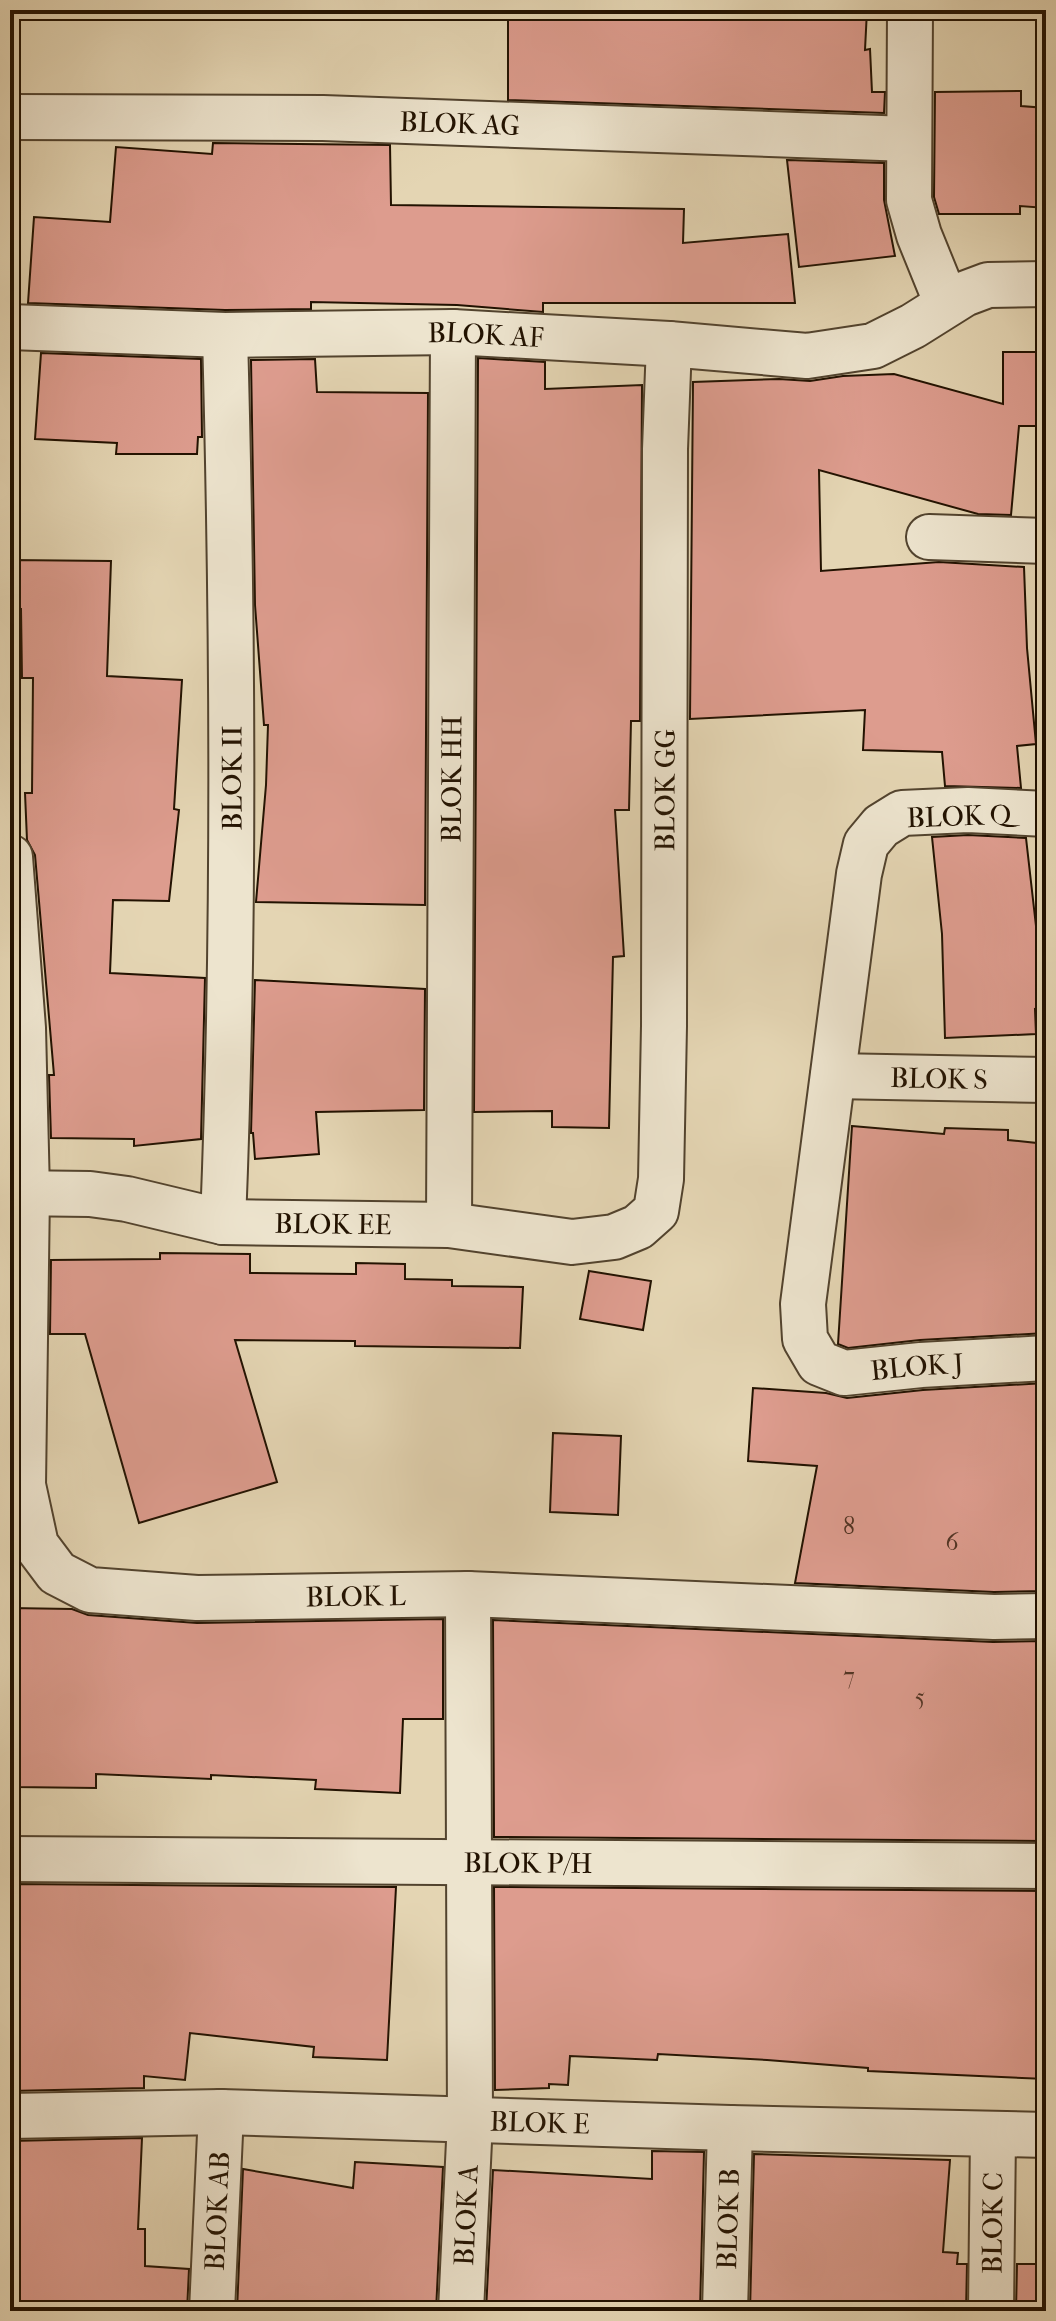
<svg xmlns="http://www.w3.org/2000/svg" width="1056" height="2321" viewBox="0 0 1056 2321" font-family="'IM FELL French Canon',serif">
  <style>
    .building { fill: #dd9c8e; stroke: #221201; stroke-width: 2 }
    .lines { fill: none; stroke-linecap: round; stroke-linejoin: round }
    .minor-casing { stroke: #52432e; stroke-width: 48 }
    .minor { stroke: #ede4ce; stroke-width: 44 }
    .labels { text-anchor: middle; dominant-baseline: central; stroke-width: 8; stroke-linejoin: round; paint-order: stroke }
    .number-label { font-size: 24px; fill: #513424 }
    .street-label { font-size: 28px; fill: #221201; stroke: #ede4ce }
  </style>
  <rect width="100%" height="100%" fill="#e4d5b3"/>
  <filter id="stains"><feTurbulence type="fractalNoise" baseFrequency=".0025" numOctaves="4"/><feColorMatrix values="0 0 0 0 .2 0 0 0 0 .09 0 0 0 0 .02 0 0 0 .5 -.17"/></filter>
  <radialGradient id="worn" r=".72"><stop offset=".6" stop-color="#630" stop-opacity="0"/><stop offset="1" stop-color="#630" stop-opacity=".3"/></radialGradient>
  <path class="building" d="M 508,10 L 867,10 L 865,50 L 870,49 L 872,92 L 885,92 L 884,113 L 508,100 Z
    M 1021,91 L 1021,106 L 1046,108 L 1046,208 L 1020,206 L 1020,214 L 939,214 L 934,197 L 935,92 Z
    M 213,143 L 390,145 L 391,205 L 684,209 L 683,243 L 788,234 L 795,303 L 543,303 L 543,312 L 457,305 L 311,302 L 311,309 L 225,310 L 28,303 L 34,217 L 110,222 L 116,147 L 212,154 Z
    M 787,160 L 884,163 L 884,200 L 895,256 L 799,267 Z
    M 1003,352 L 1046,352 L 1046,426 L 1019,426 L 1011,515 L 978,514 L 819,470 L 821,571 L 939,562 L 1024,567 L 1027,648 L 1036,744 L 1017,746 L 1021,788 L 945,786 L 942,752 L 863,750 L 865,710 L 690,719 L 693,382 L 779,379 L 810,381 L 843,376 L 894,374 L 1003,404 Z
    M 41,353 L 201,359 L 202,437 L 198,437 L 197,454 L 116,454 L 117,443 L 35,439 Z
    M 478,358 L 545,362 L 545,389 L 642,385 L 640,721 L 631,721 L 629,810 L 615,810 L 624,956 L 613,957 L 609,1128 L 552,1127 L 552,1111 L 474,1112 Z
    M 315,359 L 317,392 L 428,393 L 425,905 L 256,902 L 266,785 L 268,725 L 264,725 L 255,605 L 251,360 Z
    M 10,560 L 111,561 L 107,676 L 182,680 L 174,809 L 179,810 L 169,901 L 113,900 L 110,973 L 205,978 L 201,1139 L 134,1146 L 134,1139 L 51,1138 L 49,1075 L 54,1075 L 35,855 L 27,840 L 25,793 L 32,793 L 33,678 L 22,678 L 21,609 L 10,608 Z
    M 968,835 L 1026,838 L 1036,926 L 1046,925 L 1046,1008 L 1035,1009 L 1036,1034 L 945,1038 L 942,934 L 932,837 Z
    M 255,980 L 425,989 L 424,1110 L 316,1112 L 319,1154 L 255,1159 L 253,1133 L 251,1133 Z
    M 852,1126 L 944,1134 L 945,1128 L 1008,1130 L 1008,1140 L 1046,1144 L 1046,1333 L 920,1340 L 848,1348 L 838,1344 Z
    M 160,1253 L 250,1254 L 250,1273 L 356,1274 L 356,1263 L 405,1264 L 405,1279 L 452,1280 L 452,1286 L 523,1287 L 520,1348 L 355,1346 L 355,1341 L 235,1340 L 277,1482 L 139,1523 L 85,1334 L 50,1334 L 51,1260 L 160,1259 Z
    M 589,1271 L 651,1281 L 643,1330 L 580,1319 Z
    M 1046,1383 L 1046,1591 L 994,1592 L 795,1583 L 817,1466 L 748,1461 L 753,1388 L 826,1393 L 847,1398 L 923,1390 Z
    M 553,1433 L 621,1436 L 618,1515 L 550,1512 Z
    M 10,1608 L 72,1609 L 88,1615 L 197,1623 L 443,1619 L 443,1719 L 403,1719 L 400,1793 L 315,1789 L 316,1780 L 211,1775 L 211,1779 L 96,1774 L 96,1788 L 14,1787 L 16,1692 L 10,1692 Z
    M 493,1620 L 993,1642 L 1046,1641 L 1046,1841 L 494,1837 Z
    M 11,1884 L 396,1887 L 387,2060 L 313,2057 L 314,2047 L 190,2033 L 185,2080 L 144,2076 L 144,2088 L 10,2091 Z
    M 494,1887 L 1046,1891 L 1046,2079 L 868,2071 L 868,2068 L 767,2060 L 658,2054 L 657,2060 L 570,2056 L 568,2085 L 549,2084 L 549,2088 L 495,2090 Z
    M 142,2138 L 138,2229 L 145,2229 L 145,2266 L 189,2269 L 187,2311 L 10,2311 L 10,2141 Z
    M 652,2151 L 704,2152 L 700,2311 L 486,2311 L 493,2170 L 652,2179 Z
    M 754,2154 L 950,2160 L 943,2252 L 958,2253 L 957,2264 L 967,2264 L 966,2311 L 750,2311 Z
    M 355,2162 L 443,2167 L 436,2311 L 237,2311 L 243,2169 L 353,2188 Z
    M 1017,2264 L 1046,2264 L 1046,2311 L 1016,2311 Z"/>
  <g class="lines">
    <g class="minor-casing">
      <g id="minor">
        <path d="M 910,10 L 909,200 L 919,235 L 947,304"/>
        <path id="s1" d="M 10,117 L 323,118 L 909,139"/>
        <path id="s2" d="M 10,327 L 225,335 L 453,332 L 669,344 L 807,356 L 873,346 L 913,326 L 964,294 L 988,285 L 1046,284"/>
        <path d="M 929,537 L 1046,541"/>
        <path id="s3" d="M 1046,814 L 968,810 L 902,813 L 881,826 L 866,844 L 859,874 L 803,1304 L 805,1339 L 819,1363 L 844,1373 L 921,1365 L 1046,1358"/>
        <path id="s4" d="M 10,857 L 23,1028 L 27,1192 L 23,1485 L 36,1545 L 57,1573 L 90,1590 L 197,1598 L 468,1594 L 994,1617 L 1046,1616"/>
        <path id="s5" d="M 833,1076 L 1046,1080"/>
        <path id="s6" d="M 10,1193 L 90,1194 L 127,1199 L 223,1222 L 449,1225 L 572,1242 L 614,1237 L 638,1227 L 656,1211 L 661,1179 L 664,1026 L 665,449 L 669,344"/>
        <path id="s7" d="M 223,1222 C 235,927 233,631 225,335"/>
        <path id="s8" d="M 449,1225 C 449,927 453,629 453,332"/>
        <path id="s9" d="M 10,1859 L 1046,1866"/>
        <path id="s10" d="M 10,2116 L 221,2112 L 730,2128 L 1046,2135"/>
        <path id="s11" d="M 212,2311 L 221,2112"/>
        <path id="s12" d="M 461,2311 L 470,2120 L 468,1594"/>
        <path id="s13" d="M 725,2311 L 730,2128"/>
        <path id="s14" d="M 991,2311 L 993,2134"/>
      </g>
    </g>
    <use href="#minor" class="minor"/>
  </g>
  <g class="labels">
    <g class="number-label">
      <text x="849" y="1526">8</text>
      <text x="952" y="1542">6</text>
      <text x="849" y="1676">7</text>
      <text x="920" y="1697">5</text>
    </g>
    <g class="street-label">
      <text stroke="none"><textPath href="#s1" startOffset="450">BLOK AG</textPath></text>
      <text stroke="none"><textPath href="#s2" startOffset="476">BLOK AF</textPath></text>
      <text stroke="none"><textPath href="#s8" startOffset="446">BLOK HH</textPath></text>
      <text stroke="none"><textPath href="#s7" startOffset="444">BLOK II</textPath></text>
      <text stroke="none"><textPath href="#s6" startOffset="1080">BLOK GG</textPath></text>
      <text transform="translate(959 816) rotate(-2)">BLOK Q</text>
      <text stroke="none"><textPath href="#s5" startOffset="106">BLOK S</textPath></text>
      <text stroke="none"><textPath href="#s6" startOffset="326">BLOK EE</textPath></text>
      <text stroke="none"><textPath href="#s3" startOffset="820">BLOK J</textPath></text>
      <text stroke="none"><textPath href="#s4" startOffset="1028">BLOK L</textPath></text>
      <text stroke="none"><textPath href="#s9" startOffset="518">BLOK P/H</textPath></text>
      <text stroke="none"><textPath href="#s10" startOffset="530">BLOK E</textPath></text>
      <text stroke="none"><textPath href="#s11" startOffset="100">BLOK AB</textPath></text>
      <text stroke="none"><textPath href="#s12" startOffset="96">BLOK A</textPath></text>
      <text stroke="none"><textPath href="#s13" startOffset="92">BLOK B</textPath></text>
      <text stroke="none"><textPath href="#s14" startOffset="88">BLOK C</textPath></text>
    </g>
  </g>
  <rect width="1056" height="2321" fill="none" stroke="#e4d5b3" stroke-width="40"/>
  <rect x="12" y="12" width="1032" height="2297" fill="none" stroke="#221201" stroke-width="4"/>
  <rect x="20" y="20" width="1016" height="2281" fill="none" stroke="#221201" stroke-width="2"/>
  <rect width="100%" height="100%" filter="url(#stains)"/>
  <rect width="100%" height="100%" fill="url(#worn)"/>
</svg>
